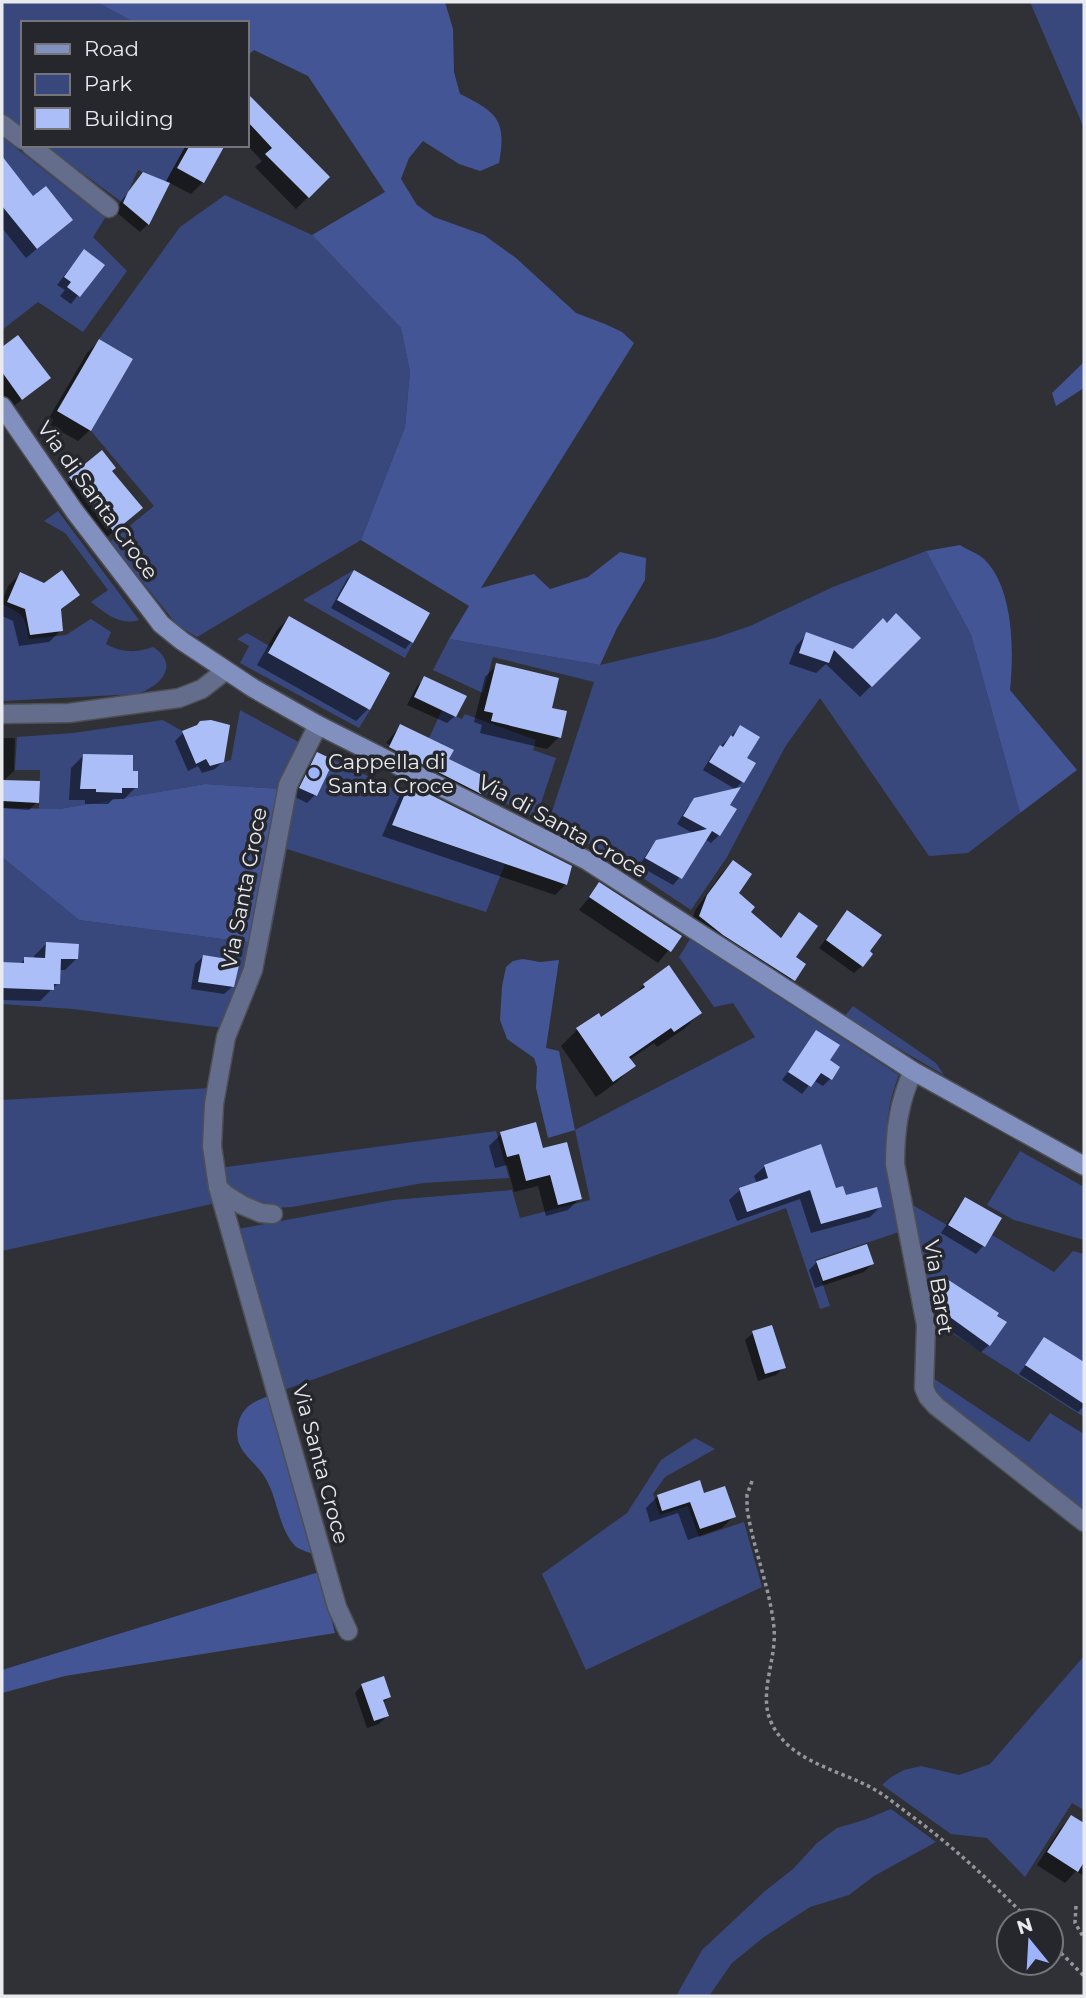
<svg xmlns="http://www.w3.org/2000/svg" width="1086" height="1998" viewBox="0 0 1086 1998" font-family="Montserrat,sans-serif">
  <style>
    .green { fill: #39487c }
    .forest { fill: #435595 }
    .shadow { fill: #0007 }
    .building { fill: #abbef8 }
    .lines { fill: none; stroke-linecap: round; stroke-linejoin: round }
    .street-casing { stroke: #4d4f54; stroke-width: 21 }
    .secondary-casing { stroke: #4d4f54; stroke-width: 21 }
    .path { stroke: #94969b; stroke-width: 3.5; stroke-dasharray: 3.5 3.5; stroke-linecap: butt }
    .street { stroke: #646e8c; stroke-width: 18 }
    .secondary { stroke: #8190bf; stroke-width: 18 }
    .poi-dot { fill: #9db4fd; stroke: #25272d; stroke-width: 2.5 }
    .labels { text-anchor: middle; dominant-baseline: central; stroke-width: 7; stroke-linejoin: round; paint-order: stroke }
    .street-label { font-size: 21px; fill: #e8eaee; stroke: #25272d }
    .poi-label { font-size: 21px; fill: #e8eaee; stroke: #25272d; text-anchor: start }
  </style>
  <rect width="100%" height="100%" fill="#2f3137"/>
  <path class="green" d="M 2,2 L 97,2 L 135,23 L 23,23 L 23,130 L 2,112 Z
    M 1030,2 L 1083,2 L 1084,4 L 1084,128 Z
    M 2,137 L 105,218 L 93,237 L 127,271 L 83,332 L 38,302 L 2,330 Z
    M 44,145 L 186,145 L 166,182 L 138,170 L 123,203 Z
    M 225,195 L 312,235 L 401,328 L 410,372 L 405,427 L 361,540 L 197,637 L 178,626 L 110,542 L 154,506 L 91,431 L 133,359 L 99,339 L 180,227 Z
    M 58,511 L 139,620 C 119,626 106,613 91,602 L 108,590 L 65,533 L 44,521 Z
    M 926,551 L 971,635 L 1020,813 L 968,853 L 929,856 L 820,698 L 785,747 L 727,857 L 691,910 L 601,850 L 548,824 L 594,682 L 493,657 L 483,693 L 433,670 L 449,639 L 600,665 L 715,638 L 750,626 L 833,587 Z
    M 354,570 L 338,600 L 413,643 L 405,658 L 303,600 Z
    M 2,604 C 25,615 24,615 29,639 L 66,635 L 91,619 L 111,632 L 106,644 C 122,653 136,653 153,647 C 181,665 160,687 137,694 L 2,701 Z
    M 247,633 L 271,647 L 268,653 L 370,710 L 359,728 L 240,663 L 249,646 L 237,639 Z
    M 240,710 L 302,744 L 281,789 L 205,784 L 59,809 L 39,809 L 40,770 L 15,770 L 17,737 L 73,733 L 163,720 L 182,731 L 196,764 L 206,759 L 211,766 L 231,760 Z
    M 442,710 L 462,719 L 465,714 L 536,740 L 533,750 L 556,758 L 536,818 L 482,792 L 488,778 L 449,759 L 454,750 L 429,738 Z
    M 334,760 L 405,794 L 392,826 L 505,864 L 486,912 L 287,849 L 267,954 L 262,952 L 294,785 L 317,796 Z
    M 2,857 L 79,920 L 253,943 L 248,967 L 223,1028 L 73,1009 L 2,1004 Z
    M 690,939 L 899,1075 C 877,1128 889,1178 899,1232 L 815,1260 L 830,1306 L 820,1309 L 786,1208 L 284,1390 L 238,1229 L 393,1200 L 512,1190 L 520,1218 L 590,1200 L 575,1130 L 755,1037 L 733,1003 L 714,1007 L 679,957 Z
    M 853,1006 L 936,1063 L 944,1075 L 844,1017 Z
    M 210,1088 L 216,1203 L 2,1251 L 2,1100 Z
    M 496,1131 L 509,1178 L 423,1183 L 292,1207 C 260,1210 230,1199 219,1168 Z
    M 1020,1151 L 1084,1187 L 1084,1240 L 1014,1220 L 987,1205 Z
    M 911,1204 L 984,1247 L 992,1235 L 1054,1272 L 1073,1251 L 1084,1254 L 1084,1417 L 933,1321 Z
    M 930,1376 L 1029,1442 L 1050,1413 L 1084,1434 L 1084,1517 L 931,1393 Z
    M 695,1438 L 715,1449 L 665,1477 L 653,1494 L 660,1515 L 688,1506 L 699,1537 L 744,1522 L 762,1587 L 586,1670 L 542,1574 L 627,1513 L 661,1460 Z
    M 1084,1656 L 1084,1810 L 1072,1803 L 1025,1877 L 987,1838 L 951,1834 L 882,1785 L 891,1777 L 904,1770 L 921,1766 L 959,1775 L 990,1764 Z
    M 891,1809 L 936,1842 L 874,1876 L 849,1895 L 810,1907 L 764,1937 L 732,1963 L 709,1996 L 676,1996 L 702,1950 L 765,1891 L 793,1869 L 817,1843 L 837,1828 L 864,1820 Z"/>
  <path class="forest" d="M 97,2 L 445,2 L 453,29 L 454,72 L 460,94 C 497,112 507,120 499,163 L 480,171 L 459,164 L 423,141 L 409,158 L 401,179 L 417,205 L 434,217 L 484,235 L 516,258 L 576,313 L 605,324 L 622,332 L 634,343 L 481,588 L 534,574 L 550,589 L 588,577 L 620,552 L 646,558 L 645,580 L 617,628 L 600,665 L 449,639 L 469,606 L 361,540 L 405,427 L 410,372 L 401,328 L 312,235 L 385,192 L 308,76 L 254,50 L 247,56 L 247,23 L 135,23 Z
    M 1084,362 L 1084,388 L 1056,406 L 1052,393 Z
    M 960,545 C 967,550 978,553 984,559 C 1014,588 1014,652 1010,690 L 1077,770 L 1020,813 L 971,635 L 926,551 Z
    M 205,784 L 281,789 L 253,943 L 79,920 L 2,857 L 2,808 L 59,809 Z
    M 523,959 L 540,962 L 559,960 L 546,1048 L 559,1051 L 575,1130 L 548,1138 L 536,1088 L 537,1067 L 534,1058 L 507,1039 L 500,1020 L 502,986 L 506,967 L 513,961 Z
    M 271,1395 L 315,1555 C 309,1552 300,1550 295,1546 C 279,1529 278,1501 267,1481 C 255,1458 230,1451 239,1421 C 243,1406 257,1400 271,1395 Z
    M 319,1572 L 335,1633 L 65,1676 L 2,1693 L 2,1670 Z"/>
  <path class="shadow" d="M 252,101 L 328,177 L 296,209 L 255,167 L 262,161 L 247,145 L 247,106 Z
    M 186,145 L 223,145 L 203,182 L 191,194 L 168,182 L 148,224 L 140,232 L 116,212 L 121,201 L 143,174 L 165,183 Z
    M 2,159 L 33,199 L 71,220 L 26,258 L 2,228 Z
    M 77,259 L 102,265 L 71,304 L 60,296 L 65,290 L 57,285 Z
    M 18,337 L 49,378 L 9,410 L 2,400 L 2,349 Z
    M 99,341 L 90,430 L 78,441 L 46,423 L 87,353 Z
    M 102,453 L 128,520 L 101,542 L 58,491 Z
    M 354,572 L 412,641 L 405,649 L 331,608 L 347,579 Z
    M 20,574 L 44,585 L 78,595 L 59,611 L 61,630 L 49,642 L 19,646 L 13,621 L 2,616 L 2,602 L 8,586 Z
    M 289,618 L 368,709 L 356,721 L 257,665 L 277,630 Z
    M 887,625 L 919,638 L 860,697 L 826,664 L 816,673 L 789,664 L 796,646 L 807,634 L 853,651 Z
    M 497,665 L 550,709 L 559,737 L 547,749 L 480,733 L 482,725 L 474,722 L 485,677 Z
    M 425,678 L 455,716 L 447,723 L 407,705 L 417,686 Z
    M 400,726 L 447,760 L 486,779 L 479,793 L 467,805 L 378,759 L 384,746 L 438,774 L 438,770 L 386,743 Z
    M 740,727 L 745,758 L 742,782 L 735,789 L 703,770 L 712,755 Z
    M 183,733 L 223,761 L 215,769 L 202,773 L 198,766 L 188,771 L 175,741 Z
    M 2,738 L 15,738 L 14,771 L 2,782 L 37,802 L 29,810 L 2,808 Z
    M 318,754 L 332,761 L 315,795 L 307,803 L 293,796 L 310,762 Z
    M 83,756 L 136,787 L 124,799 L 113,799 L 108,804 L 85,804 L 85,800 L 69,800 L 71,768 Z
    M 410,786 L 566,884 L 555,895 L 382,836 L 399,797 Z
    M 695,800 L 727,806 L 734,810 L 719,835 L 711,843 L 705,839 L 680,877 L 673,885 L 639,866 L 649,850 L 657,841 L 694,834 L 677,824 L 687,808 Z
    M 733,862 L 736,893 L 749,913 L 779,939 L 800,914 L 793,957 L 804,964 L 781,992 L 688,929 L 696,909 L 721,874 Z
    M 600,884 L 680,936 L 658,963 L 579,910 Z
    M 840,920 L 868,952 L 862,966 L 854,973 L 819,948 Z
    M 46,944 L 77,958 L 65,970 L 59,970 L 58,983 L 40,1001 L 2,1000 L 2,963 L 20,964 L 25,959 L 34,959 L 34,956 Z
    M 203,957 L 232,987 L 224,994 L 191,989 L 195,964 Z
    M 644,985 L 700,1013 L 684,1029 L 657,1047 L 654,1043 L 629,1060 L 633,1066 L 617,1082 L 596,1097 L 561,1046 L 577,1030 L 598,1015 L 601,1019 L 629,1000 Z
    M 817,1032 L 827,1061 L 830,1079 L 823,1086 L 813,1080 L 802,1094 L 782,1080 Z
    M 501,1134 L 542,1151 L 580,1198 L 568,1210 L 546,1216 L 538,1186 L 514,1192 L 507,1165 L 495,1168 L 489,1146 Z
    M 765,1166 L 835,1191 L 845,1197 L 881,1206 L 870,1217 L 811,1233 L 800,1199 L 737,1221 L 729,1200 L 740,1190 L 757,1184 L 754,1176 Z
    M 965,1199 L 999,1219 L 983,1246 L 976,1254 L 941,1233 L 958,1207 Z
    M 817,1262 L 872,1264 L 864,1272 L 815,1288 L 809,1270 Z
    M 947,1282 L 989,1345 L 981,1352 L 936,1321 L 939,1317 L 930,1312 L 934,1306 L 930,1304 Z
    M 753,1333 L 784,1367 L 776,1375 L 758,1381 L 745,1340 Z
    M 1044,1340 L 1084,1366 L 1084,1406 L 1078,1412 L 1019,1374 Z
    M 703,1495 L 734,1516 L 722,1528 L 688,1540 L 678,1513 L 650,1522 L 646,1508 L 658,1496 Z
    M 362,1685 L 389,1697 L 383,1703 L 387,1716 L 379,1724 L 367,1728 L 355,1693 Z
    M 1071,1817 L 1084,1825 L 1084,1876 L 1076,1871 L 1065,1883 L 1037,1865 L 1060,1829 Z"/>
  <path class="building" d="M 247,93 L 330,177 L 309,198 L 265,154 L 272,148 L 247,121 Z
    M 190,145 L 225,145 L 204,183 L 177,168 Z
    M 2,156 L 33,196 L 46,186 L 73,220 L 37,249 L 2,206 Z
    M 143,172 L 170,183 L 149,225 L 123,203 L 128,192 Z
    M 84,249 L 105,265 L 80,297 L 67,287 L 71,282 L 64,277 Z
    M 18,335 L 51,378 L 22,400 L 2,372 L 2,347 Z
    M 99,339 L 133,359 L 91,431 L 57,411 Z
    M 102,450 L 116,468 L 112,471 L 143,508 L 114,532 L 69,477 Z
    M 62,570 L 80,595 L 61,609 L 63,631 L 30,635 L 25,609 L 7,602 L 20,572 L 44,583 Z
    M 354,570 L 430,613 L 413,643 L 337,600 Z
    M 896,613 L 921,638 L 872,687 L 834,650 L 829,663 L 799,653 L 806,632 L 853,649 L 883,618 L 887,623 Z
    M 289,616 L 390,673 L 370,710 L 268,653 Z
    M 496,663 L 559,678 L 552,708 L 567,711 L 561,738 L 491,721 L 493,713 L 484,711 Z
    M 424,676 L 467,696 L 456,717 L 414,697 Z
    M 211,720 L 230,725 L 224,762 L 210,766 L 206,759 L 196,764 L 182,731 L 197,725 L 200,721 Z
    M 400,724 L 454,750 L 449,759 L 488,778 L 481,794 L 389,747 Z
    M 740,725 L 760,737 L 747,758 L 756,763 L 744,783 L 709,762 L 720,745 L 723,747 L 731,735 L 733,737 Z
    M 317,752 L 334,760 L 317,796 L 299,788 Z
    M 83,754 L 133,755 L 133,771 L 138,771 L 138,788 L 122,788 L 122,793 L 96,792 L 96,789 L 80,789 Z
    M 2,780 L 40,781 L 39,803 L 2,801 Z
    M 409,784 L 572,866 L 567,885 L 392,825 Z
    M 741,787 L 730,805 L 737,809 L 720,836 L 712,831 L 682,879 L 645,858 L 656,840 L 707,829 L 683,816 L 694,798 Z
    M 733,860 L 752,874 L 739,893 L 755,907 L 751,912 L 781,938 L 799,912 L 818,926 L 796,957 L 806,964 L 795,981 L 723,935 L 699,916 L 707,895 Z
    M 599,882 L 682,936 L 671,952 L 589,897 Z
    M 847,910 L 882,935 L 870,951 L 873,954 L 863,967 L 826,940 Z
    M 46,942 L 79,944 L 78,959 L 61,959 L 60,984 L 54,984 L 54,990 L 2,988 L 2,962 L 24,963 L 24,957 L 45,958 Z
    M 203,955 L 240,961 L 234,987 L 198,982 Z
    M 669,965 L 702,1013 L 674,1032 L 671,1028 L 629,1057 L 636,1066 L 613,1082 L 576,1028 L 599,1013 L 601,1017 L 645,987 L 643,984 Z
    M 816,1030 L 840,1045 L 830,1060 L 840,1067 L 832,1080 L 821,1073 L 811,1087 L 788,1072 Z
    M 536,1122 L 543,1148 L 567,1142 L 582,1199 L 558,1205 L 550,1175 L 526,1181 L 519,1154 L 507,1157 L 500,1132 Z
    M 821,1144 L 836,1188 L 843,1186 L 846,1195 L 877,1187 L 882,1207 L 821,1224 L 810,1190 L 747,1212 L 739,1188 L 768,1178 L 764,1165 Z
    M 965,1197 L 1002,1218 L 985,1247 L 948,1225 Z
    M 867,1244 L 874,1264 L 823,1281 L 816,1261 Z
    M 947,1279 L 999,1313 L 997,1316 L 1007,1322 L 990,1346 L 943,1312 L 945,1309 L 937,1303 L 940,1298 L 937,1296 Z
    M 772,1325 L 786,1368 L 765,1374 L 752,1331 Z
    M 1044,1337 L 1084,1362 L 1084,1404 L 1025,1365 Z
    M 700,1480 L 704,1493 L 725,1486 L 736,1517 L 700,1529 L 690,1502 L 662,1511 L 657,1495 Z
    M 384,1676 L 391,1697 L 383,1700 L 389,1716 L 374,1721 L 361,1684 Z
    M 1071,1815 L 1084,1823 L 1084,1862 L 1078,1872 L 1047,1852 Z"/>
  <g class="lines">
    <g class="street-casing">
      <path id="street" d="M 2,124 L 23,140
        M 30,145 L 109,208
        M 2,714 L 69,713 L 179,698 L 202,689 L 225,671
        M 913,1071 C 899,1102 895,1130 895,1164 L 926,1325 L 924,1388 L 928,1397 L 936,1406 L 1084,1522
        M 218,1187 L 337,1607 L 348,1631
        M 273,1214 L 261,1213 L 242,1205 L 226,1195 L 218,1187 L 212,1146 L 214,1104 L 226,1037 L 253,970 L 288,785 L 318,725"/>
    </g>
    <g class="secondary-casing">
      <path id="secondary" d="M 2,406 L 75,512 L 152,612 L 161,624 L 182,641 L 253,688 L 318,725 L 586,860 L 913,1071 L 1084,1166"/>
    </g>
    <path class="path" d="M 752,1481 L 747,1495 L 747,1508 C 753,1549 770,1587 774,1628 C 777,1659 758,1693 771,1722 C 787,1758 830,1768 862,1783 C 878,1790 892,1801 906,1812 C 951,1844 991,1882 1030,1921
      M 1076,1906 L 1075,1923 L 1084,1938
      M 1051,1943 L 1084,1976"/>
    <use href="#street" class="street"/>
    <use href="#secondary" class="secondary"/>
  </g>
  <circle class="poi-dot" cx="314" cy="773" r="7"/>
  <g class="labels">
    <g class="street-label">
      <text transform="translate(98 500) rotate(54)">Via di Santa Croce</text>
      <text transform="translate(563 826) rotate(29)">Via di Santa Croce</text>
      <text transform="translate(244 888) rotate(-79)">Via Santa Croce</text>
      <text transform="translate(939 1287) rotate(81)">Via Baret</text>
      <text transform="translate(321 1464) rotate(75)">Via Santa Croce</text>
    </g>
    <g class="poi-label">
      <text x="328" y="761">Cappella di<tspan x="328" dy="24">Santa Croce</tspan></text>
    </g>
  </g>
  <rect width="1086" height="1998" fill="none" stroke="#e8eaee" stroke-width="7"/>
  <rect x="21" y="21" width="228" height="126" fill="#25272d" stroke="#73757a" stroke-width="2"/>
  <rect x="35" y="44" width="35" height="10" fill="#8190bf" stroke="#73757a" stroke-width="2"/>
  <text x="84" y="56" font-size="21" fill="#e8eaee">Road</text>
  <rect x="35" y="74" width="35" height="21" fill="#39487c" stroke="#73757a" stroke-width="2"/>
  <text x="84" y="91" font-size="21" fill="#e8eaee">Park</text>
  <rect x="35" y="108" width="35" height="21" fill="#abbef8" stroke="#73757a" stroke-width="2"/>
  <text x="84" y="126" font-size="21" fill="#e8eaee">Building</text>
  <g transform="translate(1030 1942) rotate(342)"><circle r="33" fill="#25272d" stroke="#73757a" stroke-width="2"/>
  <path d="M0-5L12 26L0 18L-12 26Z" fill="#9db4fd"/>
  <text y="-10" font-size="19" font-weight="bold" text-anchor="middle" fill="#e8eaee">N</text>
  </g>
</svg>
